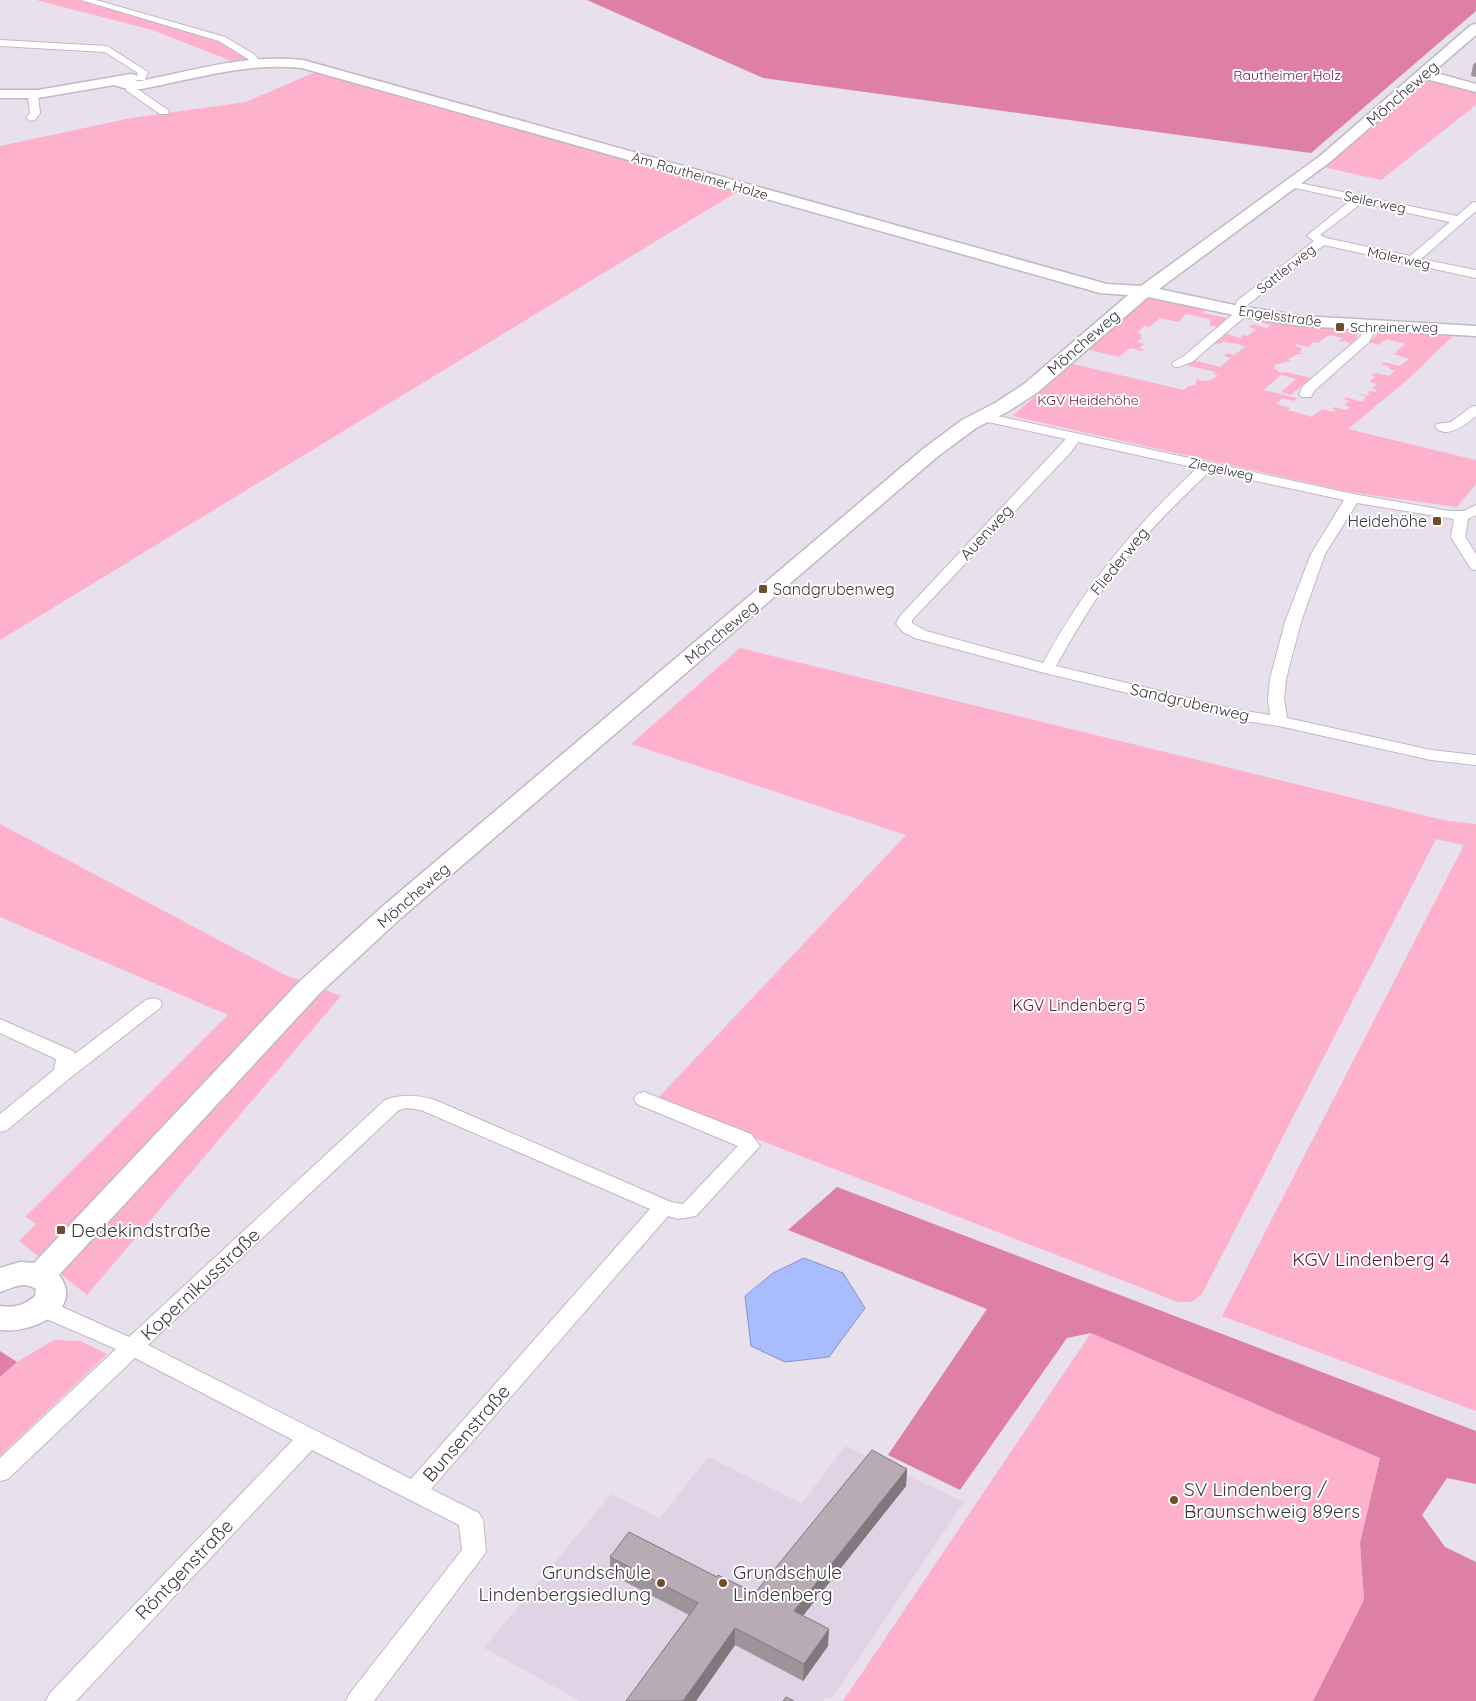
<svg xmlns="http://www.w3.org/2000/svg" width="1476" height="1701" viewBox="0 0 1476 1701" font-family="Quicksand,sans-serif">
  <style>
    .built { fill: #e0d3e6 }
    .green { fill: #fdb1cc }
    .forest { fill: #dd80a3 }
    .water { fill: #a9bcfe; stroke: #8894c4 }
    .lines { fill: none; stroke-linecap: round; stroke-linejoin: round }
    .street-casing { stroke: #c1b8c5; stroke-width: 2 }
    .secondary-casing { stroke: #c1b8c5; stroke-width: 3 }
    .street { fill: #fff; fill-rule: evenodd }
    .secondary { fill: #fff; fill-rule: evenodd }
    .wall { fill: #9e939b }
    .shaded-wall { fill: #81787e }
    .building { fill: #b8abb4; stroke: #81787e }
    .poi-dot { fill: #734c2a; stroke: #fff; stroke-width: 2 }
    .labels { text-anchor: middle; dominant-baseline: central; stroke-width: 4; stroke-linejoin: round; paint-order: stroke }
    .far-park-label { font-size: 14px; fill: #67143c; stroke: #fff }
    .far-street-label { font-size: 14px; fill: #3b383d; stroke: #fff }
    .far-poi-label { font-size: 14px; fill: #3b383d; stroke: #fff; text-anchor: start }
    .street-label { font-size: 16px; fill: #3b383d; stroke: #fff }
    .poi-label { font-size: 16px; fill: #3b383d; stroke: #fff; text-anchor: end }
    .park-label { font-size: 16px; fill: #67143c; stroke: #fff }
    .near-poi-label { font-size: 19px; fill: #3b383d; stroke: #fff; text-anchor: start }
    .near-park-label { font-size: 19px; fill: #67143c; stroke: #fff }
    .near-street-label { font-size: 19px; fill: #3b383d; stroke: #fff }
  </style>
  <rect width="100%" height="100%" fill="#e9e0ed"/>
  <path class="built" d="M 845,1446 L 964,1502 L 831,1700 L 826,1697 L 823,1701 L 580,1701 L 484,1648 L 611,1494 L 660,1518 L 708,1457 L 802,1503 Z"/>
  <path class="green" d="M 36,0 L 79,0 L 222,41 L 250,59 L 237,63 L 152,30 Z
    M 320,70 L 740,190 L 0,640 L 0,146 L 131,118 L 246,102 Z
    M 1427,78 L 1476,91 L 1476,105 L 1381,180 L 1323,167 L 1356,141 Z
    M 1154,298 L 1206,308 L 1202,313 L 1227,318 L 1217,327 L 1209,325 L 1211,322 L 1209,321 L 1210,319 L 1186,314 L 1179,322 L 1160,318 L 1149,327 L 1144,326 L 1138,333 L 1142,335 L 1140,337 L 1142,338 L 1137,342 L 1144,344 L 1139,348 L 1144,350 L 1142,351 L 1130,348 L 1119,357 L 1086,349 L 1145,299 Z
    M 1243,316 L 1296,324 L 1360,330 L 1357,335 L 1357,338 L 1351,344 L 1345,341 L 1339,342 L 1342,338 L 1329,335 L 1318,343 L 1314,342 L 1309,346 L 1312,348 L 1297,344 L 1295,346 L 1302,348 L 1300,353 L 1306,354 L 1298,354 L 1288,359 L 1291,360 L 1290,361 L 1274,365 L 1275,366 L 1273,368 L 1278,370 L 1277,371 L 1283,373 L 1285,372 L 1311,378 L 1291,395 L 1281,392 L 1296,379 L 1281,375 L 1264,390 L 1297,398 L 1294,401 L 1283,398 L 1276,404 L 1290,408 L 1288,410 L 1312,417 L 1322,409 L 1333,412 L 1336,410 L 1332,409 L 1335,407 L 1347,410 L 1350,407 L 1344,405 L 1349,401 L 1344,399 L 1346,397 L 1362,402 L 1366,397 L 1357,393 L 1368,396 L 1370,394 L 1367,393 L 1370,391 L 1375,392 L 1377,390 L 1372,388 L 1377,384 L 1369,382 L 1375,377 L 1371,375 L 1377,373 L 1389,376 L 1395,371 L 1389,369 L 1390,367 L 1381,364 L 1383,362 L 1400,366 L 1409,359 L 1394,354 L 1405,344 L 1386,339 L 1379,345 L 1369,342 L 1377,335 L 1377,331 L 1454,335 L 1406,381 L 1348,429 L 1476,460 L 1476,484 L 1457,507 L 1350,492 L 1012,416 L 1073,364 L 1184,390 L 1188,386 L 1195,385 L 1197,379 C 1206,382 1210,382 1218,375 L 1213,374 L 1215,372 L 1186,365 L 1193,360 L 1220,367 L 1231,358 L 1224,356 L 1227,353 L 1234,355 L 1245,347 L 1239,344 L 1223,342 L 1220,344 L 1213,343 L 1228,329 L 1231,329 L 1226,334 L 1240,338 L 1243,335 L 1248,336 L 1256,329 L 1249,327 L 1253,324 L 1266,328 L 1271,325 L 1241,317 Z
    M 740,648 L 1447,821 L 1476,824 L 1476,1411 L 1222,1316 L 1464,845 L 1436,839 L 1202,1294 L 1192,1302 L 1178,1302 L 656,1100 L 906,835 L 631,744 Z
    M 0,824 L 285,975 L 341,996 L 87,1295 L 19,1241 L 36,1224 L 25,1217 L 228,1015 L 0,917 Z
    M 1091,1333 L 1380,1458 L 1360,1543 L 1364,1600 L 1313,1701 L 843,1701 Z
    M 54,1340 L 80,1341 L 107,1354 L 0,1456 L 0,1377 L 17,1362 Z"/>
  <path class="forest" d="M 587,0 L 1476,0 L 1476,11 L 1311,153 L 763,78 Z
    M 837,1187 L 1476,1431 L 1476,1484 L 1447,1478 L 1422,1515 L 1445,1547 L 1476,1562 L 1476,1701 L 1313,1701 L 1364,1600 L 1360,1543 L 1380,1458 L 1091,1333 L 1067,1338 L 960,1490 L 888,1455 L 987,1309 L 788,1230 Z
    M 0,1351 L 17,1362 L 0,1377 Z"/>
  <path class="water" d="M 804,1258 L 843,1273 L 865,1308 L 829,1357 L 785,1362 L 751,1346 L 745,1296 L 773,1273 Z"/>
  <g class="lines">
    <g class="street-casing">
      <path id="street" d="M 81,0 L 96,0 L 225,37 L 255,55 L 261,63 L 259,65 L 253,65 L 248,59 L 219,41 Z
        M 0,40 L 107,46 L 148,72 L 145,80 L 137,80 L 136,78 L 138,73 L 105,52 L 0,46 Z
        M 133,82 L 138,85 L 136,88 L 168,110 L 169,112 L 168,114 L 160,114 L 127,91 L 126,89 L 129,83 Z
        M 33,92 L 38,95 L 40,113 L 35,120 L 31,121 L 26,118 L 30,113 L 28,95 Z
        M 1290,181 L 1457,216 L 1472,203 L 1476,202 L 1476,211 L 1421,259 L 1476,270 L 1476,278 L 1324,245 L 1247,305 L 1242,319 L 1192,362 L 1178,367 L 1173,366 L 1172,363 L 1184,356 L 1232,315 L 1237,301 L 1314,241 L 1307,236 L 1309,234 L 1351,200 L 1286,186 L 1285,184 ZM 1362,203 L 1450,222 L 1410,256 L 1326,238 L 1320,235 Z
        M 1372,322 L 1378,326 L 1369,342 L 1314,391 L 1311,397 L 1301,397 L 1299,394 L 1303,386 L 1360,337 L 1368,323 Z
        M 1476,406 L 1476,416 C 1466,424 1447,440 1435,427 L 1437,424 L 1451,422 L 1471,407 Z
        M 984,413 L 1353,494 L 1449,511 L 1464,511 L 1476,505 L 1476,515 L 1468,519 L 1465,537 L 1476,554 L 1476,570 L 1471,569 L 1451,537 L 1454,519 L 1357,503 L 1325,554 L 1301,622 L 1286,679 L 1284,699 L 1287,718 L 1431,750 L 1476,755 L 1476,765 L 1431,760 L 1279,726 L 1239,720 L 1041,672 L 915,638 L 903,632 L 896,624 L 900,616 L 1066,439 L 979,420 L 977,417 ZM 1078,442 L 1197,468 C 1133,528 1085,586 1043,663 L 926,631 L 912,623 L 912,620 L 1071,452 ZM 1210,471 L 1344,500 L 1311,554 L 1285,622 L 1270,679 L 1268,699 L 1270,715 L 1239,710 L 1056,666 C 1073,636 1090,606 1111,578 C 1140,539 1175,504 1210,471 Z
        M 153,998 L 160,1000 L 162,1004 L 160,1008 L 70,1078 L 7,1130 L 0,1132 L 0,1114 L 54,1070 L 56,1059 L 0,1033 L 0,1019 L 73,1051 L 75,1054 L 146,1000 Z
        M 644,1092 L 751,1134 L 760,1146 L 696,1216 L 678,1219 L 668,1216 L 431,1489 L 479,1513 L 483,1520 L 486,1552 L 374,1701 L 346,1701 L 350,1693 L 462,1550 L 459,1525 L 312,1450 L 76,1701 L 46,1701 L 50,1693 L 293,1440 L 135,1358 L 8,1479 L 0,1481 L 0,1458 L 116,1349 L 35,1314 L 32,1308 L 35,1302 L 43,1300 L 51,1302 L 129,1337 L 385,1100 C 403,1094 417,1095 435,1100 L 671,1202 L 683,1204 L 738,1146 L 637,1104 L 634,1099 L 637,1094 ZM 406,1108 L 421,1110 L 650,1209 L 411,1479 L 148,1345 L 399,1110 Z"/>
    </g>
    <g class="secondary-casing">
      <path id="secondary" d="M 1476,24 L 1476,35 L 1433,72 L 1476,84 L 1476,92 L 1426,79 L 1330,162 L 1159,289 L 1239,306 L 1302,316 L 1476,326 L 1476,336 L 1302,326 L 1239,316 L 1148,297 L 1038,392 L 1009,411 L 976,428 L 937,457 L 401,918 L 320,993 L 59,1275 C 86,1311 29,1334 0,1330 L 0,1306 C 15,1308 23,1306 35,1296 L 36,1289 C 23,1280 13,1288 0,1292 L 0,1268 L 20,1262 L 34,1263 L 300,981 L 383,906 L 923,449 L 962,420 L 995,403 L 1024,384 L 1128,295 L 1100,293 L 302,68 C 247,62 195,79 141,89 L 127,89 L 114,85 L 38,98 L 0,98 L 0,90 L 38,90 L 131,74 L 136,75 L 138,78 L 136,81 L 141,81 C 195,70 247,54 303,60 L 1107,284 L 1141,286 L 1320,156 L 1471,25 Z"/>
    </g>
    <use href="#street" class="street"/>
    <use href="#secondary" class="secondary"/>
  </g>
  <path class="wall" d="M 1476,62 L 1476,77 L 1471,76 L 1473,65 Z
    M 907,1469 L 906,1486 L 803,1616 L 828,1646 L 803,1681 L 735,1645 L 696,1701 L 626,1701 L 689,1615 L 610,1574 L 610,1557 L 717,1577 L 755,1593 Z"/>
  <path class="shaded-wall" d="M 907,1469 L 906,1486 L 793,1628 L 794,1611 Z
    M 735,1628 L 735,1645 L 696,1701 L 683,1701 Z
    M 829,1629 L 828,1646 L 803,1681 L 804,1664 Z"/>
  <path class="building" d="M 872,1450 L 907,1469 L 794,1611 L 829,1629 L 804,1664 L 735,1628 L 683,1701 L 626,1701 L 698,1603 L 610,1557 L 629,1532 L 717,1577 L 718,1575 L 755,1593 Z
    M 786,1697 L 794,1701 L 783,1701 Z"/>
  <g class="poi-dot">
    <rect x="1335" y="322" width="10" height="10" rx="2.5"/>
    <rect x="1432" y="516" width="10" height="10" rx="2.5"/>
    <rect x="758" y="584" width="10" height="10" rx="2.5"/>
    <rect x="56" y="1225" width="10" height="10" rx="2.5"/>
    <circle cx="1174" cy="1500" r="5"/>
    <circle cx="661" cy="1583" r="5"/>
    <circle cx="723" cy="1583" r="5"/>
  </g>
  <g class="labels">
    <g class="far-park-label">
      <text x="1287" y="75">Rautheimer Holz</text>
      <text x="1088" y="400">KGV Heidehöhe</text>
    </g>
    <g class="far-street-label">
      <text transform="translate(700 176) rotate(16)">Am Rautheimer Holze</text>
      <text transform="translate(1375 202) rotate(12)">Seilerweg</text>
      <text transform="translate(1399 258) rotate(12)">Malerweg</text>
      <text transform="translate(1286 269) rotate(-38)">Sattlerweg</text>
      <text transform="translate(1280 316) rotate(8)">Engelsstraße</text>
      <text transform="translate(1221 469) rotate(12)">Ziegelweg</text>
    </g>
    <g class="far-poi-label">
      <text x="1350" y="327">Schreinerweg</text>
    </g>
    <g class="street-label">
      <text transform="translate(1402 93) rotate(-41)">Möncheweg</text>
      <text transform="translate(1083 342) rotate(-41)">Möncheweg</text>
      <text transform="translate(986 532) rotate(-47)">Auenweg</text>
      <text transform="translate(1119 561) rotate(-51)">Fliederweg</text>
      <text transform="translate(721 632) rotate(-40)">Möncheweg</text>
      <text transform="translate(1190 702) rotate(13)">Sandgrubenweg</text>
      <text transform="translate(413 895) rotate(-41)">Möncheweg</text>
    </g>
    <g class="poi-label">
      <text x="1427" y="521">Heidehöhe</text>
      <text x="773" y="589" text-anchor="start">Sandgrubenweg</text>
    </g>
    <g class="park-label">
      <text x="1079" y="1005">KGV Lindenberg 5</text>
    </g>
    <g class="near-poi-label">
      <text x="71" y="1230">Dedekindstraße</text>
      <text x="1184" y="1489">SV Lindenberg /<tspan x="1184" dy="22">Braunschweig 89ers</tspan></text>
      <text x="651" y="1572" text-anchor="end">Grundschule<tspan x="651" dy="22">Lindenbergsiedlung</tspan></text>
      <text x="733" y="1572">Grundschule<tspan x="733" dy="22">Lindenberg</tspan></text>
    </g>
    <g class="near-park-label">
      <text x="1371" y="1259">KGV Lindenberg 4</text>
    </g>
    <g class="near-street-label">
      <text transform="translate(200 1284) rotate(-43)">Kopernikusstraße</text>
      <text transform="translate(466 1433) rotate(-49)">Bunsenstraße</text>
      <text transform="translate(184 1569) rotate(-46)">Röntgenstraße</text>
    </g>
  </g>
</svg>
